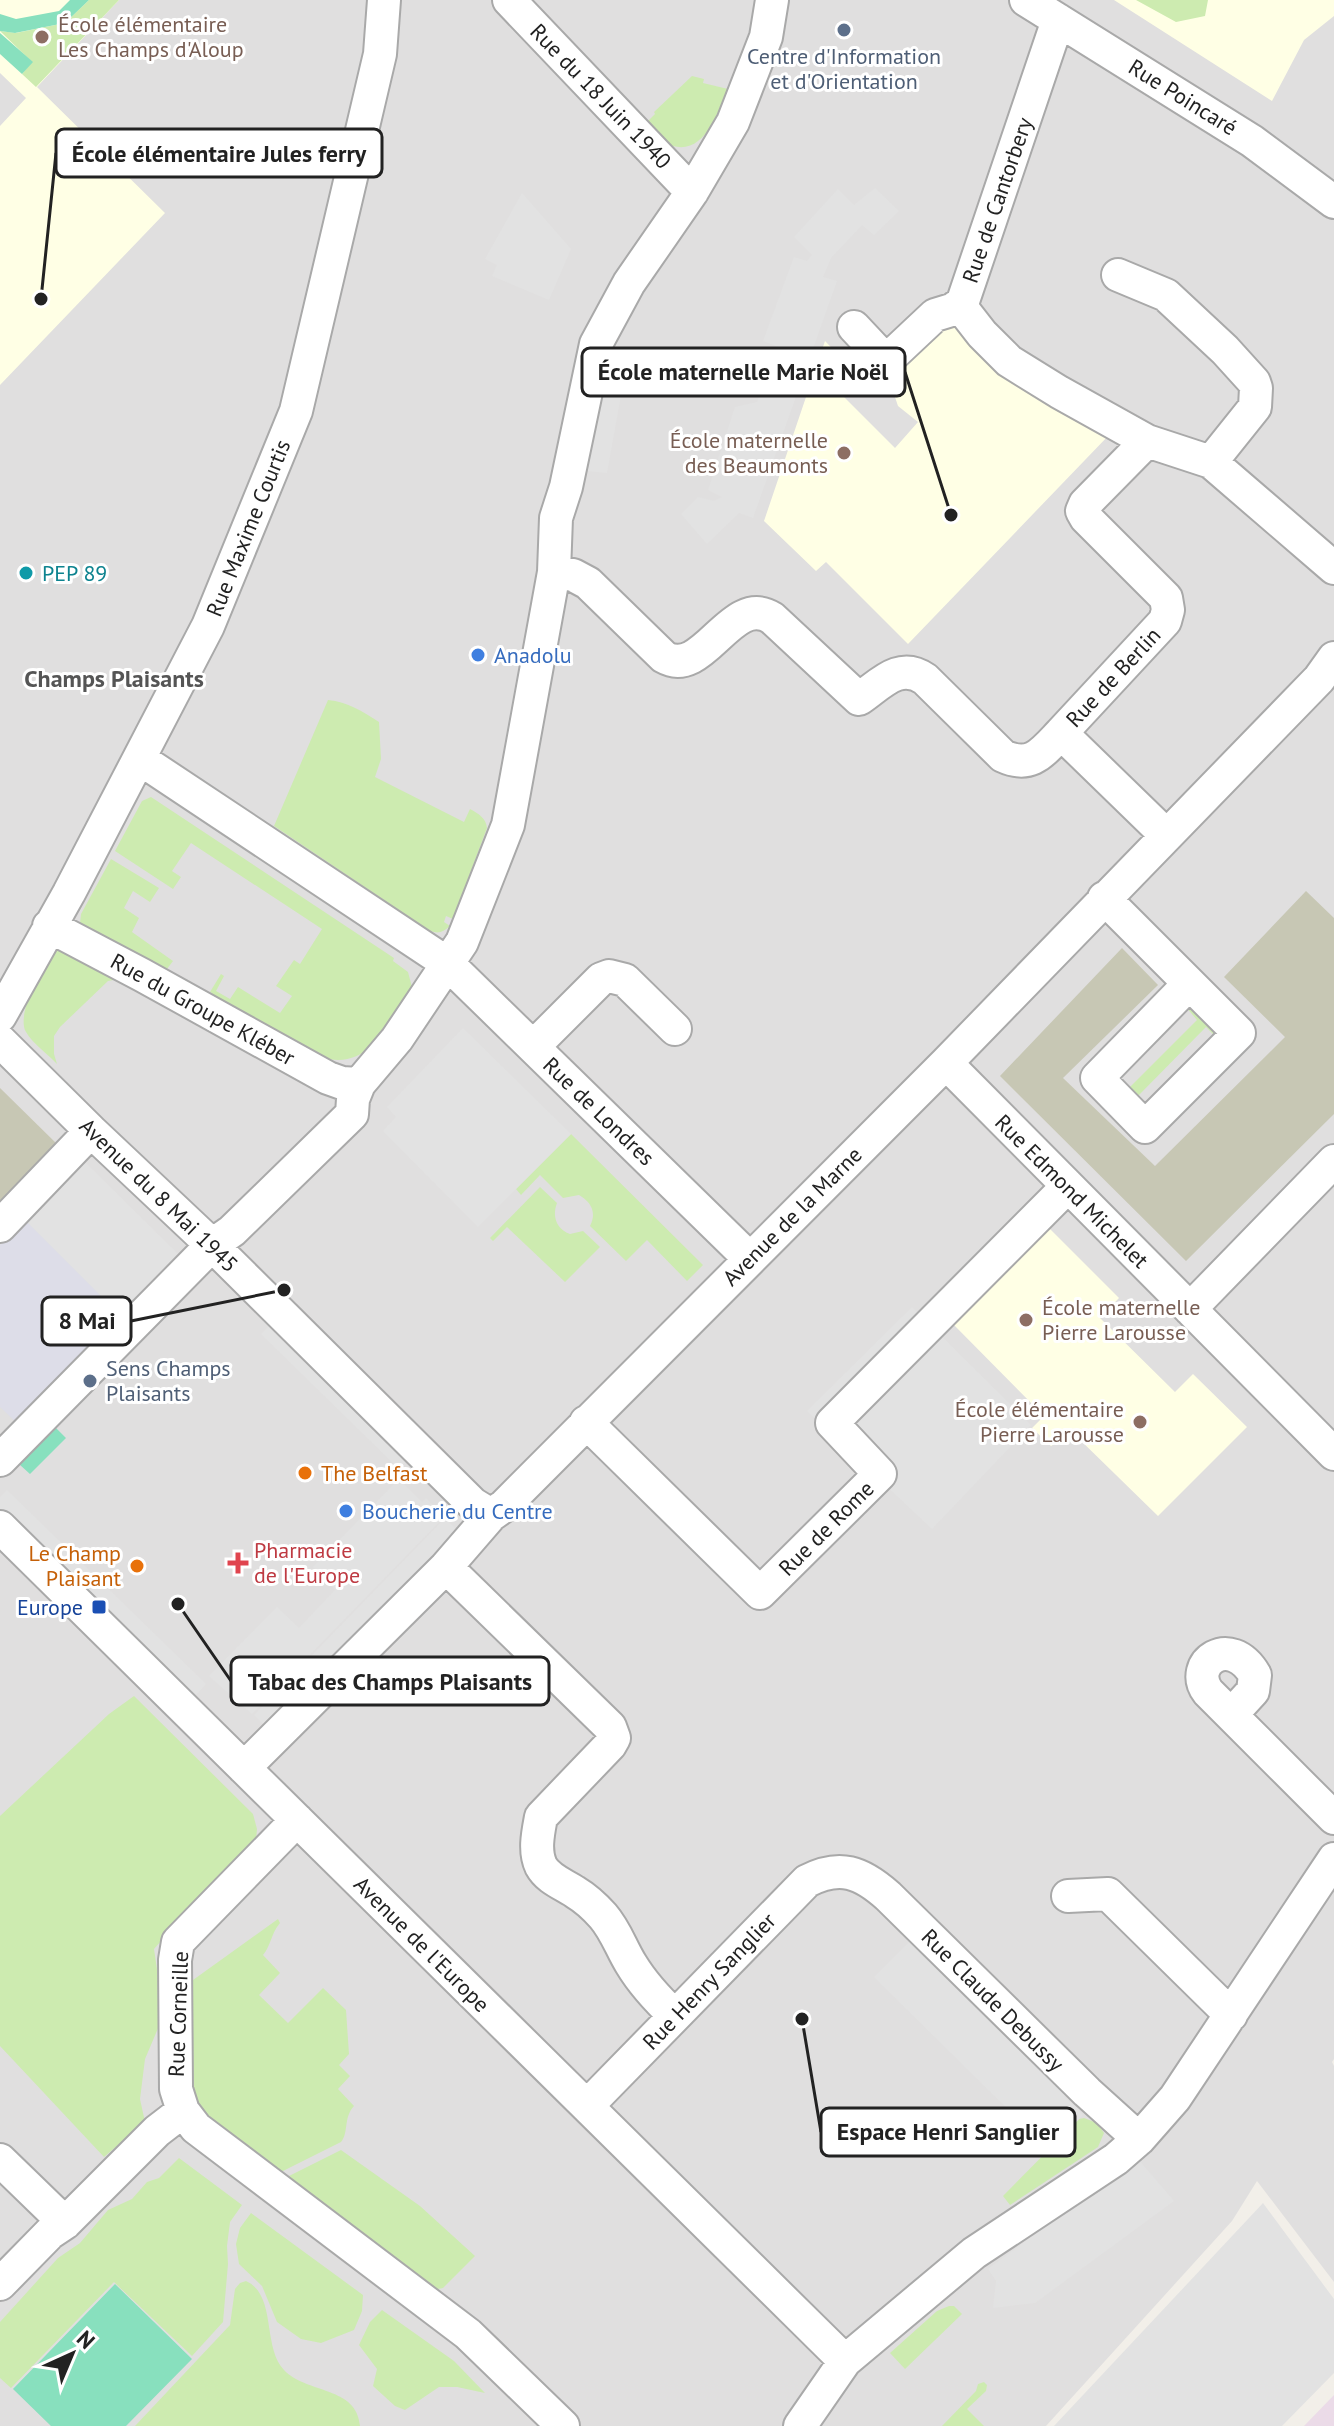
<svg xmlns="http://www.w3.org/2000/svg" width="1334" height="2426" viewBox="0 0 1334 2426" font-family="'PT Sans',sans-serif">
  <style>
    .residential { fill: #e0dfdf }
    .industrial { fill: #ebdbe8 }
    .education { fill: #ffffe5 }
    .construction { fill: #c7c7b4 }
    .grass { fill: #cdebb0 }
    .pitch { fill: #88e0be }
    .parking { fill: #e2e2e2 }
    .plaza { fill: #dddde8 }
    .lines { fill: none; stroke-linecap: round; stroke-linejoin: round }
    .minor-casing { stroke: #a9a9a9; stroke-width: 36 }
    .minor { stroke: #fff; stroke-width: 32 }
    .service-dot { fill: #5c6f8a; stroke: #fff; stroke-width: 3 }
    .education-dot { fill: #8d6e63; stroke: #fff; stroke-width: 3 }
    .culture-dot { fill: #0f9aa8; stroke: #fff; stroke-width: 3 }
    .shop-dot { fill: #3f7fe0; stroke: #fff; stroke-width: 3 }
    .food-dot { fill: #e8710a; stroke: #fff; stroke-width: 3 }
    .health-dot { fill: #e0444e; stroke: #fff; stroke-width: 3 }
    .transit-dot { fill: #1a4fb4; stroke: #fff; stroke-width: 3 }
    .labels { text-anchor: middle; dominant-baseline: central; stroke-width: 6; stroke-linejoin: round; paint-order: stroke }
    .education-label { font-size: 22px; fill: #785e54; stroke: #fff; text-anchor: start }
    .service-label { font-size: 22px; fill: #4e5e75; stroke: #fff }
    .street-label { font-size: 22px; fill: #222; stroke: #fff }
    .culture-label { font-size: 22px; fill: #0d838f; stroke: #fff; text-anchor: start }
    .shop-label { font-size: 22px; fill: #366cbe; stroke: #fff; text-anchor: start }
    .food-label { font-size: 22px; fill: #c56008; stroke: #fff; text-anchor: start }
    .health-label { font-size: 22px; fill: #be3a42; stroke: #fff; text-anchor: start }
    .transit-label { font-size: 22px; fill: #164399; stroke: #fff; text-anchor: end }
    .neighbourhood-label { font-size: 24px; font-weight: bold; fill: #555; stroke: #fff }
    .leader { fill: none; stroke: #222; stroke-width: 3 }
    .callout-dot { fill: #222; stroke: #fff; stroke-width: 3 }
    .callout { fill: #fff; stroke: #222; stroke-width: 3 }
    .callout-label { font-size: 24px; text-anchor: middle; font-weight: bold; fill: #222 }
  </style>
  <rect width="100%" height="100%" fill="#f2efe9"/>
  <path class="residential" d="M 0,0 L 1334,0 L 1334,2059 L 1332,2062 L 1334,2066 L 1334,2282 L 1257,2181 L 1232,2221 L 1046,2426 L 0,2426 Z"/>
  <path class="industrial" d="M 1334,2395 L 1334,2426 L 1304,2426 Z"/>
  <path class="education" d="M 0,0 L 119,0 L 37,87 L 165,213 L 0,385 L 0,126 L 26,98 L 0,73 Z
    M 1114,0 L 1334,0 L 1334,16 L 1304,40 L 1272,101 Z
    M 943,326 L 956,328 L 1004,376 L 1032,395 L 1110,434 L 908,644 L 826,562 L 816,571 L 764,521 L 825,341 L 861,378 L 844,397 L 895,448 L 918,422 L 898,406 L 893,391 L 895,377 L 904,363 Z
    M 1048,1227 L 1119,1298 L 1100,1318 L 1175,1392 L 1193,1374 L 1247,1427 L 1158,1516 L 1073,1433 L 1051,1446 L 1032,1428 L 1044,1416 L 952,1323 Z"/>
  <path class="construction" d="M 1306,891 L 1334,918 L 1334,1114 L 1186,1261 L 1000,1076 L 1122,948 L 1158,985 L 1063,1078 L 1155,1166 L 1285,1037 L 1224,977 Z
    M 0,1088 L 58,1145 L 0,1203 Z"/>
  <path class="grass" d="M 89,0 L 119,0 L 36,87 L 22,74 L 32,62 L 0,31 L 16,33 L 65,23 Z
    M 1136,0 L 1208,0 L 1205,16 L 1176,22 Z
    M 692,76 L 704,79 L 703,83 L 728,89 C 717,115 702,163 663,142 C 656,139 649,132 643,126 L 655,114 L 654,112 Z
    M 328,700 C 348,702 362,711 379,722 L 381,759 L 375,777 L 464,822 L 470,809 C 479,814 486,818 487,828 L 453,919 L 446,916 L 444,922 L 450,926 C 443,932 439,934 430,931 L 274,826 Z
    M 151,797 L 394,958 L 393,961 L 408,972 L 413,991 C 391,1022 370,1070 324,1058 L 210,998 L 212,993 L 210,992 L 221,974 L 224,976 L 216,991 L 230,999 L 238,987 L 280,1013 L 292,996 L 276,986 L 294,960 L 300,964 L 322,929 L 191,843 L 172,871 L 181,877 L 173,889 L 115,851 L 142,801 Z
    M 111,859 L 159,888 L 150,902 L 133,891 L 124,908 L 139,918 L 132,932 L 173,961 L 167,969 L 172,975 L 82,926 L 80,923 L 81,914 Z
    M 61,948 L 129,977 L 108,981 L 60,1027 L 54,1036 L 54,1054 L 57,1064 C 48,1054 33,1044 26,1032 C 15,1014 45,958 61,948 Z
    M 1189,1004 L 1222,1032 L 1218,1039 L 1206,1027 L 1137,1097 L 1128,1089 L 1197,1020 L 1186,1007 Z
    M 571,1134 L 703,1265 L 687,1281 L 647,1240 L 626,1261 L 590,1226 C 597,1212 591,1202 579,1195 L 563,1198 L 540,1175 L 521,1195 L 516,1189 Z
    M 540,1187 L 557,1203 C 552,1216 556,1229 570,1234 L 583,1231 L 600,1247 L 565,1282 L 507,1227 L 493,1241 L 490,1238 Z
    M 134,1696 L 253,1814 L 257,1829 L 256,1840 L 201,1896 L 154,1949 L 163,2010 L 159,2026 L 145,2059 L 140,2099 L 145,2122 L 104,2157 L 0,2046 L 0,1816 L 109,1714 Z
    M 278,1919 L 280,1923 C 271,1933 271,1946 263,1955 L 280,1973 L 259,1995 L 288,2023 L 323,1988 L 346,2010 L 349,2054 L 339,2065 L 350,2076 L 338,2089 L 354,2106 C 343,2118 349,2133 341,2142 L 277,2174 L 210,2125 L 196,2105 L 190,2081 L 193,1980 Z
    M 1084,2118 L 1097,2123 L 1104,2133 L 1098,2147 L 1010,2205 L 1003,2196 L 1079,2119 Z
    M 341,2150 L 420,2206 L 475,2256 L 443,2288 L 433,2290 L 283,2179 Z
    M 179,2158 L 242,2205 L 230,2222 L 227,2246 L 228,2264 L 223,2322 L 192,2356 L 114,2282 L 11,2388 L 0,2378 L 0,2322 L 58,2258 L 80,2243 L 108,2210 L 132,2199 L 147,2182 L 159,2178 Z
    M 251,2213 L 363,2295 L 362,2311 L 354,2330 L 321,2343 L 301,2339 L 277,2322 L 262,2286 L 239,2264 L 236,2244 L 240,2228 Z
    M 246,2281 C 277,2295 262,2347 284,2370 C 307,2394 357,2386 360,2426 L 135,2426 L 230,2325 L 235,2289 L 240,2283 Z
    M 949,2306 L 954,2306 L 962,2314 L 905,2369 L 890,2353 L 937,2311 Z
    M 382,2310 L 454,2361 L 485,2393 L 457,2387 L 439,2387 L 405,2410 L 395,2406 L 373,2386 L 377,2369 L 359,2345 L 370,2322 Z
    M 984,2382 L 987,2385 L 986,2391 L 967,2409 L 984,2426 L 942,2426 L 976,2391 L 978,2384 Z"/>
  <path class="pitch" d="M 70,0 L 89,0 L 65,23 L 15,33 L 0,31 L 0,14 L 16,19 L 59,11 Z
    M 0,33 L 33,62 L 22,74 L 0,54 Z
    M 55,1427 L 66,1438 L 30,1474 L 19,1464 Z
    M 115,2284 L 192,2359 L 126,2426 L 51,2426 L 13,2389 Z"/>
  <path class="parking" d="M 875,188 L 899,211 L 874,235 L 862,225 L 831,258 L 823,277 L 837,281 L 753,518 L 739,513 L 707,544 L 681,514 L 698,497 L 714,501 L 722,497 L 708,490 L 735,407 L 757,402 L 778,347 L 763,341 L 794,257 L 807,261 L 812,255 L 794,237 L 838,189 L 854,205 Z
    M 522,193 L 571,249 L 549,300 L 492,276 L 497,265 L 485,259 Z
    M 616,355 L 661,364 L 651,387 L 623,384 L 607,473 L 587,471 L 604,381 Z
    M 463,1028 L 571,1134 L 478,1227 L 383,1131 L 396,1117 L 387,1107 Z
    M 83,1160 L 181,1257 L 123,1318 L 24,1219 Z
    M 912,1307 L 1031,1425 L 932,1529 L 807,1411 Z
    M 281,1314 L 418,1448 L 399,1469 L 261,1334 Z
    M 399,1479 L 422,1502 L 426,1498 L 444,1517 L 252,1714 L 209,1676 L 277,1607 L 299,1628 L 335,1590 L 313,1567 Z
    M 7,1490 L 206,1684 L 184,1708 L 0,1527 L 0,1497 Z
    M 445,1518 L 468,1541 L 276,1737 L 254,1715 Z
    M 912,1939 L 1068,2091 L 1064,2096 L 1083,2115 L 1049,2150 L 874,1977 Z
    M 1137,2158 L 1174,2201 L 1035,2303 L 993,2308 L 996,2281 L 988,2269 Z
    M 1263,2203 L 1334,2299 L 1334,2373 L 1282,2426 L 1054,2426 Z"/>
  <path class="plaza" d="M 24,1219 L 123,1318 L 20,1426 L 0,1407 L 0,1245 Z"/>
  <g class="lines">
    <g class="minor-casing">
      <path id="minor" d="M 509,0 L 692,192
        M 1026,0 L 1252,141 L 1334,202
        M 1058,20 L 961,307 L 982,334 L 1009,361 L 1059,392 L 1147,441 L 1211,462 L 1334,568
        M 1118,275 L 1166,295 L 1225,350 L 1254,382 L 1256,388 L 1255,407 L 1211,462
        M 854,327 L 886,361 L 935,315 L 961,307 L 956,307
        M 1147,441 L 1085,504 L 1082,511 L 1086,518 L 1166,598 L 1168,610 L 1165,621 L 1061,733 L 1166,835
        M 554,572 L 573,575 L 588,583 L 664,657 C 704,680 731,592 772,618 L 859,699 C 880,685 899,661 925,679 L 1003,756 C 1031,769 1042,753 1061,733
        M 140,759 L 447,963 L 750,1259
        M 1104,898 L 1239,1033 L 1145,1127 L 1097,1078 L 1189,984
        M 49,926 L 142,975 L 328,1078 L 342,1083 L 359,1084
        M 0,1016 L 69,893 L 208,626 L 296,411 L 380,54 L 384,0
        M 0,1041 L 91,1131 L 212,1245 L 473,1504 L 491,1515
        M 533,1047 L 601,979 L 609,976 L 625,980 L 675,1029
        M 946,1063 L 1334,1454
        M 0,1226 L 91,1131
        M 1190,1309 L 1334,1161
        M 586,1422 L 760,1593 L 880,1474 L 832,1423 L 1067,1187
        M 0,1460 L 212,1245 L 232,1231 L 352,1114 L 353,1099 L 359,1084 L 397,1039 L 462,942 L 508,825 L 554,572 L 556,518 L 566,487 L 596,344 L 629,283 L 692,192 L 733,122 L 766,37 L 772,0
        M 0,1527 L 845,2361
        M 446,1567 L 610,1727 L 614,1738 L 610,1745 L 541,1817 C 538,1833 534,1851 541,1866 C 548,1879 563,1884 575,1892 C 585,1898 595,1907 603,1916 C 616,1931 621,1948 631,1964 C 643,1984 658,2000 675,2016
        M 1231,1715 L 1253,1691 L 1255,1675 C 1230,1632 1187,1664 1208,1692 L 1334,1818
        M 244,1768 L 446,1567 L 491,1515 L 504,1506 L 946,1063 L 1319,679 L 1334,658
        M 297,1820 L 178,1942 L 175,1960 L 176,2089 L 183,2111 L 196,2128 L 468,2334 L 563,2426
        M 1068,1896 L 1108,1894 L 1231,2015
        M 587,2106 L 807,1881 C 840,1864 861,1872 888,1896 L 1087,2092 L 1139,2139
        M 0,2160 L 65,2223 L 50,2233 L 0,2284
        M 65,2223 L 157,2131 L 183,2111
        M 800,2426 L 845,2361 L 974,2253 L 1116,2159 L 1139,2139 L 1175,2098 L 1334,1859"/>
    </g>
    <use href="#minor" class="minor"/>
  </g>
  <g class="service-dot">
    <circle cx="844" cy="30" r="8"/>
    <circle cx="90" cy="1381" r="8"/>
  </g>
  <g class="education-dot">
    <circle cx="42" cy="37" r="8"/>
    <circle cx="844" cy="453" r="8"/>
    <circle cx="1026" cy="1320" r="8"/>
    <circle cx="1140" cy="1422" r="8"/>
  </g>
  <circle class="culture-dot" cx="26" cy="573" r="8"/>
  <g class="shop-dot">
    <circle cx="478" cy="655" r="8"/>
    <circle cx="346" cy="1511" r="8"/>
  </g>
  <g class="food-dot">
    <circle cx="305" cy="1473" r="8"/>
    <circle cx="137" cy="1566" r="8"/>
  </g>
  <path class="health-dot" d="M234 1551h8v8h8v8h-8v8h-8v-8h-8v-8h8z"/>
  <rect class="transit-dot" x="91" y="1599" width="16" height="16" rx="4"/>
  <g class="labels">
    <g class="education-label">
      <text x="58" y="24">École élémentaire<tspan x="58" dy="25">Les Champs d'Aloup</tspan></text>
      <text x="828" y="440" text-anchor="end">École maternelle<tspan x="828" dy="25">des Beaumonts</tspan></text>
      <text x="1042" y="1307">École maternelle<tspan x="1042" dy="25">Pierre Larousse</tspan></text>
      <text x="1124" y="1409" text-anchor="end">École élémentaire<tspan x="1124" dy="25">Pierre Larousse</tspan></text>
    </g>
    <g class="service-label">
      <text x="844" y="56">Centre d'Information<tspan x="844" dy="25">et d'Orientation</tspan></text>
      <text x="106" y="1368" text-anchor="start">Sens Champs<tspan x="106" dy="25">Plaisants</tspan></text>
    </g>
    <g class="street-label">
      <text transform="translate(601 96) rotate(46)">Rue du 18 Juin 1940</text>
      <text transform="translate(1183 97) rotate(32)">Rue Poincaré</text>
      <text transform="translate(997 200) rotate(-71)">Rue de Cantorbery</text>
      <text transform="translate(248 528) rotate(-68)">Rue Maxime Courtis</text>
      <text transform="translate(1113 677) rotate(-47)">Rue de Berlin</text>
      <text transform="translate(203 1009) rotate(29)">Rue du Groupe Kléber</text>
      <text transform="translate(599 1111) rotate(44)">Rue de Londres</text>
      <text transform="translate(1072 1191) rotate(45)">Rue Edmond Michelet</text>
      <text transform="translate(159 1195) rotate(44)">Avenue du 8 Mai 1945</text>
      <text transform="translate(792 1216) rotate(-45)">Avenue de la Marne</text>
      <text transform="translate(826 1528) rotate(-45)">Rue de Rome</text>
      <text transform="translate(422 1944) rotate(45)">Avenue de l'Europe</text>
      <text transform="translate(709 1981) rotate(-46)">Rue Henry Sanglier</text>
      <text transform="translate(993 2000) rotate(45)">Rue Claude Debussy</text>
      <text transform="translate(178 2014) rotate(-88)">Rue Corneille</text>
    </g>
    <g class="culture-label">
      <text x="42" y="573">PEP 89</text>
    </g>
    <g class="shop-label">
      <text x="494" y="655">Anadolu</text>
      <text x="362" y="1511">Boucherie du Centre</text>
    </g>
    <g class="food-label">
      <text x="321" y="1473">The Belfast</text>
      <text x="121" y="1553" text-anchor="end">Le Champ<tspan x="121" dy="25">Plaisant</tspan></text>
    </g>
    <g class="health-label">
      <text x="254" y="1550">Pharmacie<tspan x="254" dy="25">de l'Europe</tspan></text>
    </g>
    <g class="transit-label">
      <text x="83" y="1607">Europe</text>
    </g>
    <g class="neighbourhood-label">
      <text x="114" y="678">Champs Plaisants</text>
    </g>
  </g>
  <path class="leader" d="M41 299L56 153M951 515L905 372M284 1290L131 1321M178 1604L231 1681M802 2019L821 2132"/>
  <g class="callout-dot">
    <circle cx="41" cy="299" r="8"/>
    <circle cx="951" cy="515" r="8"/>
    <circle cx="284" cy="1290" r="8"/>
    <circle cx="178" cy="1604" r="8"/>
    <circle cx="802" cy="2019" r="8"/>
  </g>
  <g class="callout">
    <rect x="56" y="129" width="326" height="48" rx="8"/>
    <rect x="582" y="348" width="323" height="48" rx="8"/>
    <rect x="42" y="1297" width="89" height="48" rx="8"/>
    <rect x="231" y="1657" width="318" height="48" rx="8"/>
    <rect x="821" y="2108" width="254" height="48" rx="8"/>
  </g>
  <g class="callout-label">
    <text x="219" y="162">École élémentaire Jules ferry</text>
    <text x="743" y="380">École maternelle Marie Noël</text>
    <text x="87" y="1329">8 Mai</text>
    <text x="390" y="1690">Tabac des Champs Plaisants</text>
    <text x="948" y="2140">Espace Henri Sanglier</text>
  </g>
  <g transform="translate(72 2354) rotate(44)" stroke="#ffffff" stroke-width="6" paint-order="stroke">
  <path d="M0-6L14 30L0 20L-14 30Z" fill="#222222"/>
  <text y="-12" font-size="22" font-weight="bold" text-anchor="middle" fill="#222222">N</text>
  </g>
</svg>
